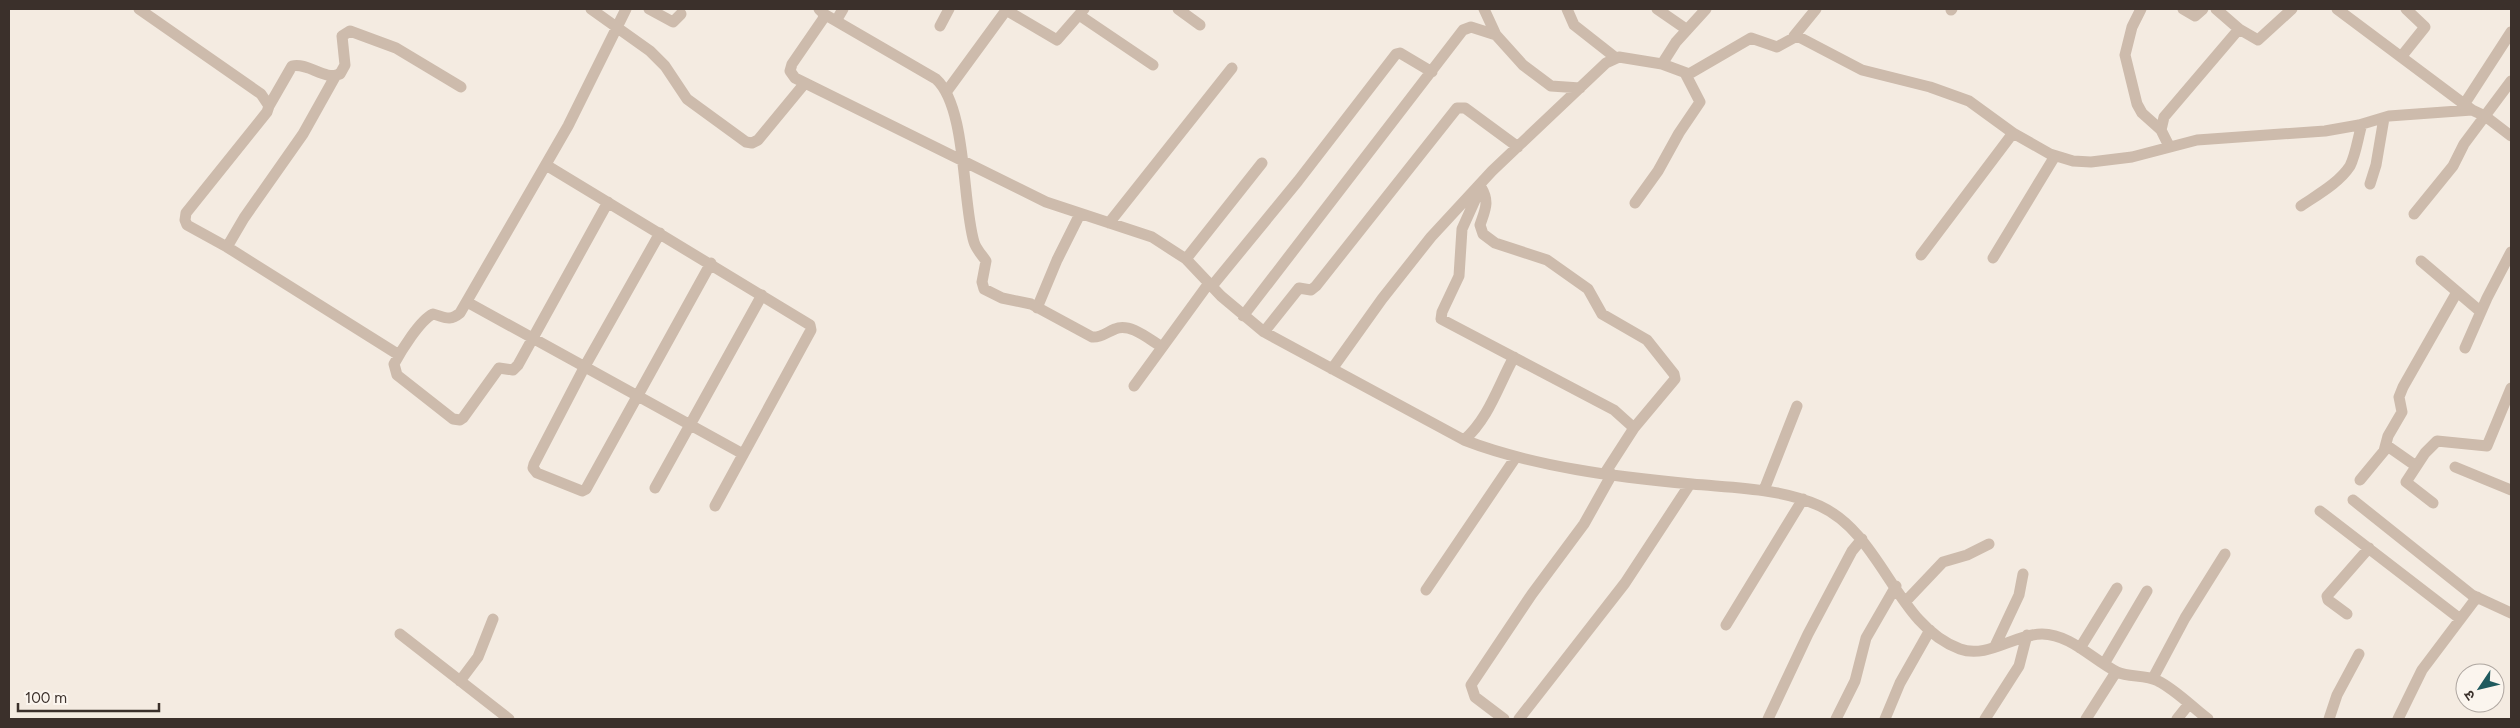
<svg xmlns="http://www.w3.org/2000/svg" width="2520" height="728" viewBox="0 0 2520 728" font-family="Figtree,'Noto Sans Devanagari',sans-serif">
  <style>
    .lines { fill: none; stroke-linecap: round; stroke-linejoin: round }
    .minor { stroke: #cdbbac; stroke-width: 11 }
  </style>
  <rect width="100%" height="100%" fill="#f4ebe1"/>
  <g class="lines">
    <path class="minor" d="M 139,9 L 261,94 L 269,106 L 267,112 L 186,213 L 185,220 L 187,225 L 227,247 L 399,355
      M 591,9 L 650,51 L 665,66 L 687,99 L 746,142 L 752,143 L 758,140 L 805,83
      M 649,9 L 673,22 L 681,14
      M 819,9 L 824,14 L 823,19 L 792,64 L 790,71 L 795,78 L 1046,202 L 1152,237 L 1186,259 L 1221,296 L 1264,332 L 1464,440 C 1534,467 1617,477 1692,484 C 1735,488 1780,488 1820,506 C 1883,535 1896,626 1960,649 C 1987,659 2015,634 2042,634 C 2070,634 2093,660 2117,672 C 2129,678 2145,674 2158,681 C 2176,690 2192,707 2208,719
      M 1178,9 L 1200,25
      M 1484,9 L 1496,35
      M 1567,9 L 1574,25 L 1616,58
      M 1657,9 L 1686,29
      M 2141,9 L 2132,27 L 2125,55 L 2137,104 L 2142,113 L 2161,130
      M 2183,9 L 2195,16 L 2203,9
      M 2216,9 L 2239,29 L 2258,40 L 2292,9
      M 2337,9 L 2472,110
      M 1006,10 L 1057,40 L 1084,9
      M 1951,10 L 1952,9
      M 824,14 L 936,79 C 967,107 962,202 974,242 C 976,249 982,255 986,261 L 982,282 L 984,289 L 1002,298 L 1031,304 L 1092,337 C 1101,338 1107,332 1115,329 C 1130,322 1150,340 1162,347
      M 1079,15 L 1153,65
      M 836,21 L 843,9
      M 940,26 L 949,9
      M 1794,36 L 1816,9
      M 2401,57 L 2425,27 L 2406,9
      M 1662,64 L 1676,42 L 1706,9
      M 947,91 L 1007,9
      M 2465,103 L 2511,32
      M 269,106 L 292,66 C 308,62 325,81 340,74 L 345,65 L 342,36 L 350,31 L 396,48 L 461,87
      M 2169,146 L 2161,130 L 2164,117 L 2239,29
      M 546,165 L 810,325 L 811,330 L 715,506
      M 2370,184 L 2376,165 L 2384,118
      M 1481,187 C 1490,202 1485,210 1480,225 L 1483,234 L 1495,243 L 1547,260 L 1588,289 L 1602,314 L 1647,340 L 1674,374 L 1675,379 L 1634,428 L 1605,473
      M 1480,189 L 1462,229 L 1459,276 L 1442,312 L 1441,319 L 1614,410 L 1634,428
      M 608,202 L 518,365 L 513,370 L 499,368 L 463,418 L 460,420 L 453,419 L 397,375 L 394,364 C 401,351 420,320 433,314 C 445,317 449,322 460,313 L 568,126 L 626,9
      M 1635,203 L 1658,171 L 1679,133 L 1700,102 L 1685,73
      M 2301,206 C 2317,195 2339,183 2350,166 C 2356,154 2358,137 2362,124
      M 2414,214 L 2453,166 L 2464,144 L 2511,81
      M 1109,223 L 1232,68
      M 660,233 L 585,366 L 534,464 L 533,468 L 537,473 L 582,491 L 586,489 L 711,263
      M 227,247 L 244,218 L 303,134 L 336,75
      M 1921,255 L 2013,133
      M 1993,258 L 2055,156
      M 1186,259 L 1262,163
      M 2421,261 L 2481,312
      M 1212,286 L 1298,181 L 1396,54 L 1400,53 L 1432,72
      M 467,302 L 743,454
      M 1037,308 L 1057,260 L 1080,214
      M 1243,316 L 1463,30 L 1471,27 L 1496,35 L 1523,65 L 1551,86 L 1580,88
      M 1264,332 L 1299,288 L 1311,290 L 1316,286 L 1457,108 L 1465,108 L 1518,147
      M 2465,348 L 2487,298 L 2511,252
      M 1332,369 L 1382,299 L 1431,237 L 1492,171 L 1606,63 L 1619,57 L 1662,64 L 1689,74 L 1751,38 L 1777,47 L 1797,36 L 1862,70 L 1930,87 L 1969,101 L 2013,133 L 2050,154 L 2073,161 L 2091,162 L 2132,157 L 2197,140 L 2325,131 L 2359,125 L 2389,116 L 2472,110 L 2485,116 L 2511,136
      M 1134,386 L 1209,283
      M 1464,440 C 1489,418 1498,386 1514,357
      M 2386,445 L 2416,466
      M 2455,467 L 2511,490
      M 2360,480 L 2384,451 L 2388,436 L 2402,412 L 2399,397 L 2403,387 L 2457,292
      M 655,488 L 762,295
      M 1764,490 L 1797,406
      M 2353,500 L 2472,595 L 2511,613
      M 2433,503 L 2406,482 L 2425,453 L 2437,441 L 2487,446 L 2511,388
      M 2320,511 L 2459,618
      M 1426,590 L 1516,457
      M 1906,601 L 1943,562 L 1967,555 L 1989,544
      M 2347,614 L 2328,600 L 2327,596 L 2369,548
      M 1726,625 L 1803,499
      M 400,634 L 509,719
      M 1995,646 L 2019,595 L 2023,574
      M 2080,648 L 2117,588
      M 2104,664 L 2147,591
      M 2153,678 L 2185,618 L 2225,554
      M 460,681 L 478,657 L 493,619
      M 1504,719 L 1475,697 L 1471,685 L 1532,594 L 1584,524 L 1612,474
      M 1519,719 L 1625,583 L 1690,484
      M 1768,719 L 1808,634 L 1852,551 L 1862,539
      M 1836,719 L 1855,681 L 1866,638 L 1896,586
      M 1885,719 L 1900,683 L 1930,630
      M 1985,719 L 2019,666 L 2027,635
      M 2086,719 L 2116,672
      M 2177,719 L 2189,704
      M 2329,719 L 2337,695 L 2359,654
      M 2398,719 L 2422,670 L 2477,597"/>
  </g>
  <rect width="2520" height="728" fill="none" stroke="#3b302b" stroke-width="20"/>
  <g transform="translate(2480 688) rotate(235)"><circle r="24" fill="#fbf5ee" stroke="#aea6a0"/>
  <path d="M0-4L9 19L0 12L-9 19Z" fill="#1f5a5e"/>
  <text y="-8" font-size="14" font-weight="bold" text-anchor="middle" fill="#3b302b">उ</text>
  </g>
  <path d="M18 703v8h141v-8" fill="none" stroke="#3b302b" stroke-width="2.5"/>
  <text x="25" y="703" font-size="15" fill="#3b302b" stroke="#fbf5ee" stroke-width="4" paint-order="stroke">100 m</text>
</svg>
